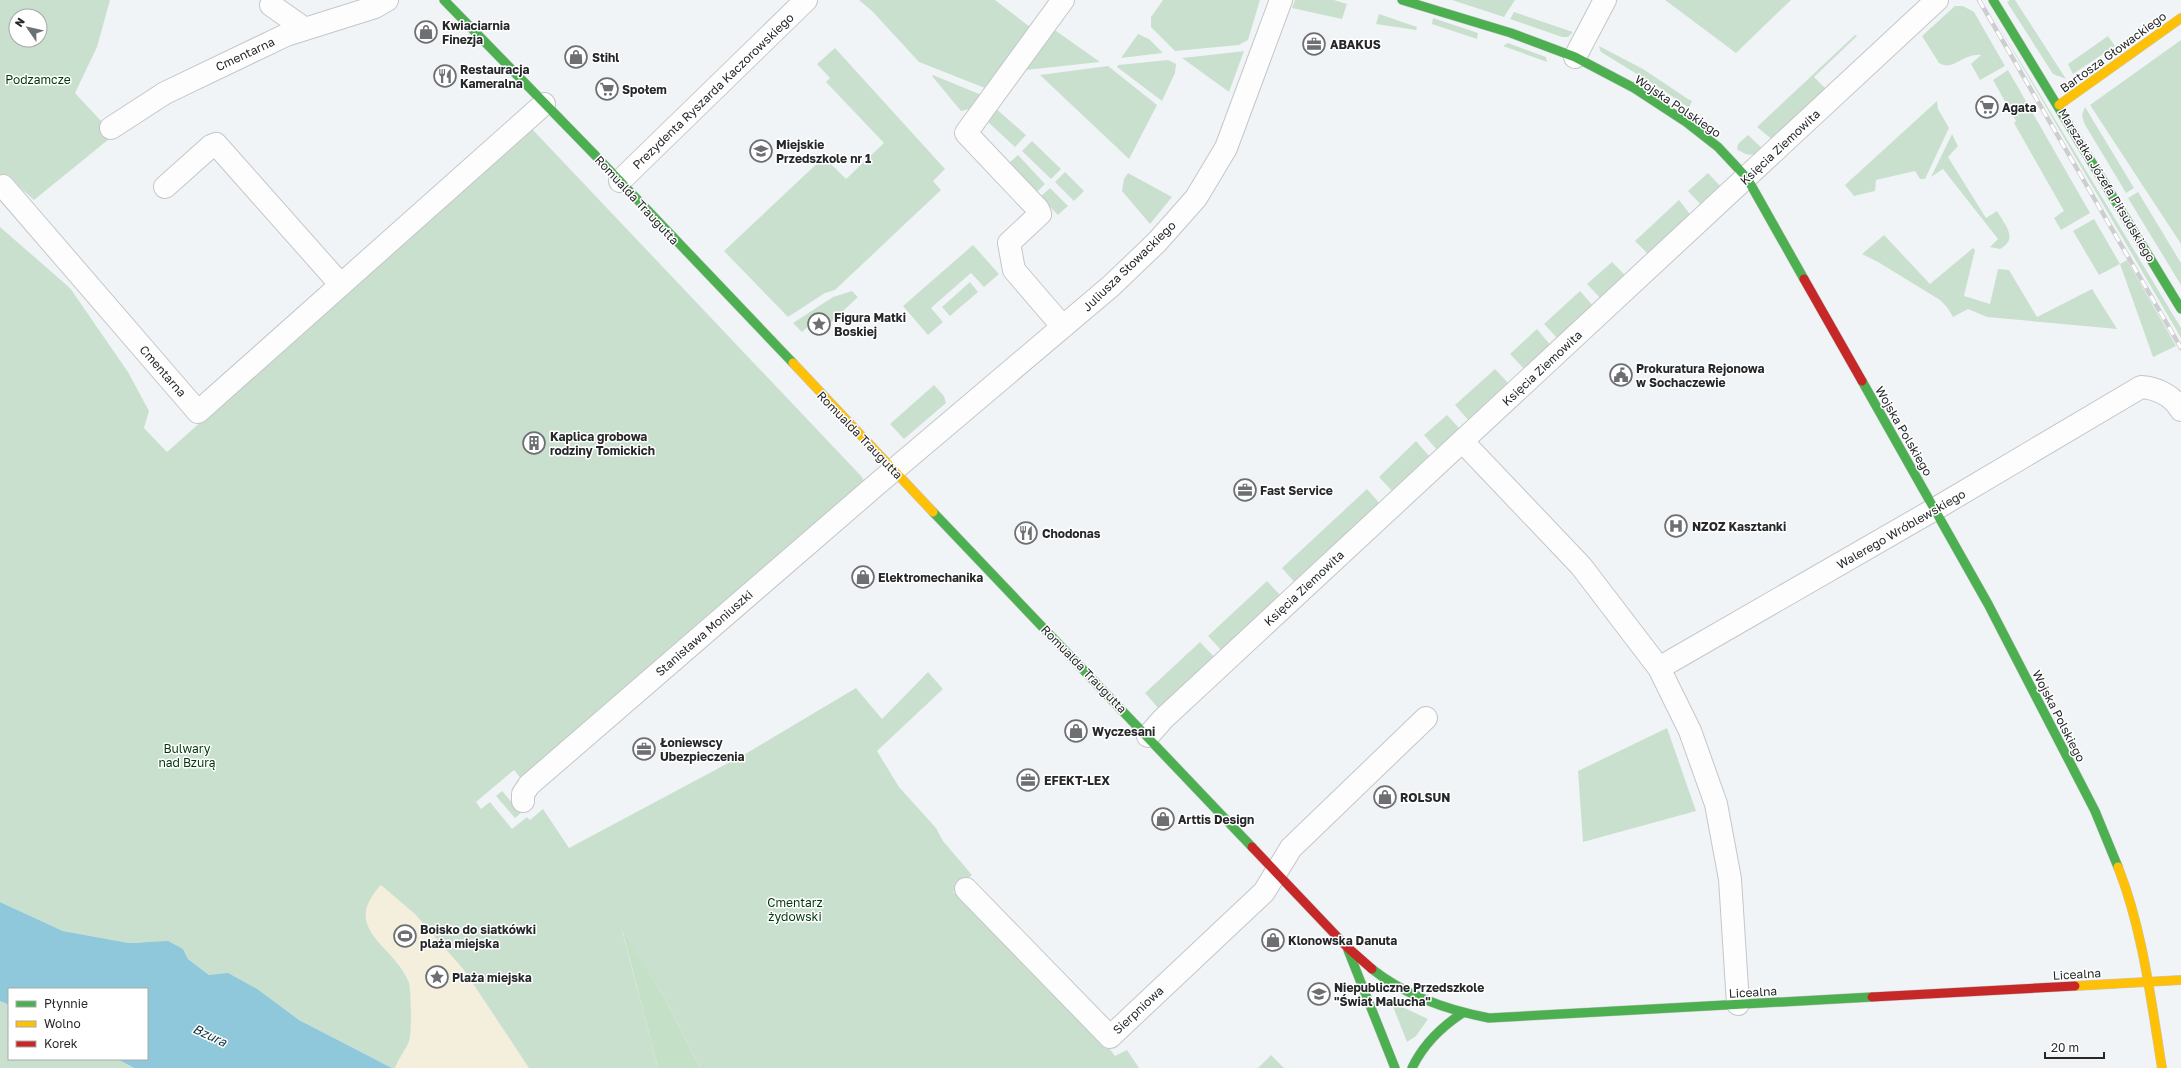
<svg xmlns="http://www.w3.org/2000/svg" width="2181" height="1068" viewBox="0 0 2181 1068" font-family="'Golos Text',sans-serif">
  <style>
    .green { fill: #cae0ce; fill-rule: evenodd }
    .forest { fill: #c4e1c8 }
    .sand { fill: #f3efdc }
    .water { fill: #90c8db }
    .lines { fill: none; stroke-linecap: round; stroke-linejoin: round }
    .street-casing { stroke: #c4c6c8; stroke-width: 24 }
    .fast-casing { stroke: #c4c6c8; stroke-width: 10 }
    .slow-casing { stroke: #c4c6c8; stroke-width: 10 }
    .jam-casing { stroke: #c4c6c8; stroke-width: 10 }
    .street { stroke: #fdfdfe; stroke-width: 22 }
    .fast { stroke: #4caf50; stroke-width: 9 }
    .slow { stroke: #ffc107; stroke-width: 9 }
    .jam { stroke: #c62828; stroke-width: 9 }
    .rail-casing { stroke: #cdcecf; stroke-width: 4.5 }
    .rail { stroke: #fff; stroke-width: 3; stroke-dasharray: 9; stroke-linecap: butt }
    .labels { text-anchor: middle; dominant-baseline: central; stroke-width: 3; stroke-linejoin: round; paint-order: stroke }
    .poi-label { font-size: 12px; font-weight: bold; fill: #26282a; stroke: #fff; text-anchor: start }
    .street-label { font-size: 12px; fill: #26282a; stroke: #fff }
    .park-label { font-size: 12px; fill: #003709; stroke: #fff }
    .water-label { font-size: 13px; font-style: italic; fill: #0f3440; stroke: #fff }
  </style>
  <rect width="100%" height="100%" fill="#f1f4f7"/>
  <path class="green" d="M 0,0 L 110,0 L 97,47 L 75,93 L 114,135 L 34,200 L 6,175 L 0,182 ZM 16,16 L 40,16 L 40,40 L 16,40 Z
    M 859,0 L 995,0 L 1030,27 L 985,88 L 919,62 L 872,11 Z
    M 1163,0 L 1260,0 L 1248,40 L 1239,45 L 1175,51 L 1151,27 L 1151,17 Z
    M 1295,0 L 1334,0 L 1347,4 L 1342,19 L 1292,8 Z
    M 1452,0 L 1515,0 L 1504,17 Z
    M 1665,0 L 1791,0 L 1736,53 Z
    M 2010,0 L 2015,0 L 2066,79 L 2069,80 L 2053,74 L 2007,2 Z
    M 1955,6 L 1963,6 L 1974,12 L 2005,66 L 1980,80 L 1971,64 L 1981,55 C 1963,53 1953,72 1939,63 L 1922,36 Z
    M 1514,12 L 1573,32 L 1568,37 L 1562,37 L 1510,19 Z
    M 1991,13 L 2181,328 L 2181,338 L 2177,331 Z
    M 1379,14 L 1417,27 L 1416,30 L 1376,24 Z
    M 1433,18 L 1478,33 L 1477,39 L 1432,24 Z
    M 1049,26 L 1100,62 L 1015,71 Z
    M 1138,34 L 1149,39 L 1163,53 L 1121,58 Z
    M 1855,35 L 1857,36 L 1814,77 L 1828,91 L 1774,141 L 1757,127 Z
    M 2108,36 L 2115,46 L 2073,74 L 2068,64 Z
    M 2181,40 L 2181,244 L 2090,105 Z
    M 1508,43 L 1546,57 L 1547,62 L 1503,46 Z
    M 1599,46 L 1643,69 L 1688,99 L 1692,101 L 1689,108 L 1663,90 L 1601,52 Z
    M 835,48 L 945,169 L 933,181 L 941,190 L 835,290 L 825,293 L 788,317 L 724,251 L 824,157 L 846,179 L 884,143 L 826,82 L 830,78 L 817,64 Z
    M 1244,51 L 1229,92 L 1182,58 L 1236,52 Z
    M 1168,60 L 1176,64 L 1175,73 L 1162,101 L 1117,67 L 1118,65 Z
    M 1108,66 L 1157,105 L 1129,159 L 1040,75 Z
    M 2008,70 L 2090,213 L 2061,230 L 2054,218 L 2064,211 L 2014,123 L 2016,121 L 1993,80 Z
    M 933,75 L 984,96 L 978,107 L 961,111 L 932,76 Z
    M 1937,101 L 1938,109 L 1949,128 L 1925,179 L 1920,179 L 1915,171 L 1876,180 L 1875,191 L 1854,196 L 1845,185 Z
    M 993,106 L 1026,135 L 1015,147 L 989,123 L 989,115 Z
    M 2085,107 L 2134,188 L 2126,193 L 2084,123 L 2082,115 Z
    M 532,129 L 862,477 L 865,484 L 522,780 L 514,770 L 476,802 L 481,809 L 490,802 L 512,829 L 527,817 L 530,820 L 543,809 L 569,848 L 747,753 L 856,688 L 882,719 L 928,672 L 943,689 L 877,751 L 899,787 L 936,828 L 943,841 L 972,875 L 953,892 L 1105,1043 L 1115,1056 L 1127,1050 L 1139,1068 L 700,1068 L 668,1004 L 622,930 L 658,1068 L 392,1068 L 299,1020 L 279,1006 L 209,975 L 188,959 L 183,949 L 141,942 L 129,943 L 63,931 L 0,902 L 0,227 L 70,288 L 128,372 L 149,411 L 144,428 L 167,452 Z
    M 1952,134 L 1958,146 L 1948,157 L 1986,218 L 1997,211 C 2005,225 2019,239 2000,249 L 1990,247 L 1998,239 L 1943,169 L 1931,177 Z
    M 1748,135 L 1764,150 C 1753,156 1748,157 1737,149 L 1738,144 Z
    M 1032,141 L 1061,169 L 1051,179 L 1022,151 Z
    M 1018,155 L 1045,184 L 1037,192 L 1009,163 Z
    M 1065,172 L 1084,191 L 1074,201 L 1055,182 Z
    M 1128,173 L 1172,197 L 1150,224 L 1122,191 L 1124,179 Z
    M 1708,173 L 1723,189 L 1703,207 L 1688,191 Z
    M 1050,188 L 1068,206 L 1058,215 L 1040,197 Z
    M 2138,192 L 2181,263 L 2181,285 L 2128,198 Z
    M 1679,200 L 1692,217 L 1650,256 L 1635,241 Z
    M 2094,219 L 2120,264 L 2127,260 L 2176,346 L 2153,357 L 2120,264 L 2099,275 L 2073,231 Z
    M 1884,235 L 1930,284 L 1973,248 L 1975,250 L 1964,296 L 1990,304 L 1998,269 L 2009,270 L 2037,317 L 2092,289 L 2117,329 L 1987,317 L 1968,309 L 1953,317 L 1947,307 L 1940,300 L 1878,262 L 1862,254 Z
    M 973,245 L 999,274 L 984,287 L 971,273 L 931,308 L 943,322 L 928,335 L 903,306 Z
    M 1612,262 L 1627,277 L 1602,300 L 1587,284 Z
    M 970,282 L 978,292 L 950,316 L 942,307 Z
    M 852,291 L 858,297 L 829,324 L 821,315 L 802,332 L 793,323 L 833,297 Z
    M 1580,291 L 1594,307 L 1559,340 L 1544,324 Z
    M 1537,329 L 1552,347 L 1526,371 L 1510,354 Z
    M 1495,369 L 1510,385 L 1470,422 L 1455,405 Z
    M 934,385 L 944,396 L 946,403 L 904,439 L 890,424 Z
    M 1447,415 L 1461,430 L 1438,451 L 1424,435 Z
    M 1416,441 L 1431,458 L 1394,493 L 1379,477 Z
    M 1367,489 L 1381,505 L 1296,584 L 1282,568 Z
    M 1267,581 L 1282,597 L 1223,652 L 1208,636 Z
    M 1200,642 L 1216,659 L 1159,709 L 1145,693 Z
    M 1667,728 L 1696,811 L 1583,842 L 1578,771 Z
    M 502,791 L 521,813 L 515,818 L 496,796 Z
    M 0,1001 L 9,1005 L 9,1059 L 117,1059 L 134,1068 L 0,1068 Z
    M 1392,1004 L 1398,1005 L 1428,1019 L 1416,1036 L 1407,1042 Z
    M 1271,1055 L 1284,1068 L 1258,1068 Z"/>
  <path class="forest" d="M 622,929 L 668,1004 L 700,1068 L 658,1068 Z"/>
  <path class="sand" d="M 381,885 L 415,914 L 464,970 L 529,1068 L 395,1068 C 399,1057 406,1050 409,1041 C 412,1034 411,990 409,983 C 395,945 339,930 381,885 Z"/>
  <path class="water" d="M 0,902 L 63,931 L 129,943 L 168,941 L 183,949 L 188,959 L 209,975 L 228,973 L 257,989 L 299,1020 L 392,1068 L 134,1068 L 117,1059 L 147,1059 L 147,989 L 9,989 L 9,1005 L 0,1001 Z"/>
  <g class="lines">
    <g class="street-casing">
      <path id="street" d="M 271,5 L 305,29
        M 1575,57 L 1605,0
        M 111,128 L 165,93 L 286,35 L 375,7 L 387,0
        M 620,181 L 806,0
        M 3,186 L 198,412 L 544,104
        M 165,187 L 211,146 L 216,144 L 341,285
        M 1063,327 L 1014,270 L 1009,243 L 1040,214 L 1038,209 L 966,133 L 1063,0
        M 1463,442 L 1581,566 L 1659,668 L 1690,731 L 1716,804 L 1730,879 L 1738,1004
        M 1659,668 L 1935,509 L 2141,387 C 2157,388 2173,396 2181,410
        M 1148,736 L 1163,719 L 1937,0
        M 523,801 L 523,794 L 529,785 L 876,485 L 1111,286 L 1157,242 L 1196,198 L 1226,148 L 1281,0
        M 966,889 L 1110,1037 L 1264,892 L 1291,848 L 1426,718"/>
    </g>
    <g class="fast-casing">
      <path id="fast" d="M 444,0 L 593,153 L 793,363
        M 1402,0 L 1511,33 L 1575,57 L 1634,88 L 1686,122 L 1718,147 L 1747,178 L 1804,279
        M 1993,0 L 2181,309
        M 1862,381 L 1988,604 L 2095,811 L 2118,867
        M 933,512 L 1252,847
        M 1348,950 L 1395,1068
        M 1372,969 C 1406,996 1447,1010 1489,1018 L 1872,997
        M 1412,1068 C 1423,1045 1440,1028 1461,1014"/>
    </g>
    <g class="slow-casing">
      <path id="slow" d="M 2059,105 L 2181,18
        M 793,363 L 933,512
        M 2118,867 C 2143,930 2151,1001 2162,1068
        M 2075,986 L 2181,980"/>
    </g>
    <g class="jam-casing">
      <path id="jam" d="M 1804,279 L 1862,381
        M 1252,847 L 1347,947 L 1372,969
        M 1872,997 L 2075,986"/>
    </g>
    <use href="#street" class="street"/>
    <use href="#fast" class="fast"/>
    <use href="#slow" class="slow"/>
    <use href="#jam" class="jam"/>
    <g class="rail-casing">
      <path id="rail" d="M 1979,0 L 2181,348"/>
    </g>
    <use href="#rail" class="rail"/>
  </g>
  <defs>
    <g id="shop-ring" transform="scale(1.15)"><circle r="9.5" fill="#fff" stroke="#6d6f72" stroke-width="1.5"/><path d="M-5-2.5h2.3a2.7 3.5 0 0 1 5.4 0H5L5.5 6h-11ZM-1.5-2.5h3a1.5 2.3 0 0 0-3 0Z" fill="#6d6f72"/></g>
    <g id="office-ring" transform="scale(1.15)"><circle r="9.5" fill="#fff" stroke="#6d6f72" stroke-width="1.5"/><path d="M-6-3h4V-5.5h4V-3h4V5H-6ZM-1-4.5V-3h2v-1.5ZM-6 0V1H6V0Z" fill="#6d6f72"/></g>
    <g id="restaurant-ring" transform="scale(1.15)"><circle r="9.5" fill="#fff" stroke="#6d6f72" stroke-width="1.5"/><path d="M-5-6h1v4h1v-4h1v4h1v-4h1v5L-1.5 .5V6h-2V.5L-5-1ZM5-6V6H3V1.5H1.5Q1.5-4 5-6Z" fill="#6d6f72"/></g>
    <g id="supermarket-ring" transform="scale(1.15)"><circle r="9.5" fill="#fff" stroke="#6d6f72" stroke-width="1.5"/><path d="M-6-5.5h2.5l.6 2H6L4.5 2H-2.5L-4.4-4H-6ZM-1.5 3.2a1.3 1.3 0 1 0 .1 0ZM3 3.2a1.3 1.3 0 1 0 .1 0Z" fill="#6d6f72"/></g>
    <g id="school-ring" transform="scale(1.15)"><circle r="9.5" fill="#fff" stroke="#6d6f72" stroke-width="1.5"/><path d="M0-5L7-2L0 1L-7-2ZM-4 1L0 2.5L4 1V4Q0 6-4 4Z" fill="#6d6f72"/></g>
    <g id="sight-ring" transform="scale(1.15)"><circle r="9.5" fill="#fff" stroke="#6d6f72" stroke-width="1.5"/><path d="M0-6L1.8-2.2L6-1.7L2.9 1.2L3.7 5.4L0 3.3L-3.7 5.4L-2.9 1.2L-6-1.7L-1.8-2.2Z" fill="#6d6f72"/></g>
    <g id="civic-ring" transform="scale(1.15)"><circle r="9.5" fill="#fff" stroke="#6d6f72" stroke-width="1.5"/><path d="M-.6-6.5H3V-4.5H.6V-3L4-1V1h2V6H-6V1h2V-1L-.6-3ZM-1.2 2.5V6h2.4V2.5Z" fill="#6d6f72"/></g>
    <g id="building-ring" transform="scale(1.15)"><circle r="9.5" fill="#fff" stroke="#6d6f72" stroke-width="1.5"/><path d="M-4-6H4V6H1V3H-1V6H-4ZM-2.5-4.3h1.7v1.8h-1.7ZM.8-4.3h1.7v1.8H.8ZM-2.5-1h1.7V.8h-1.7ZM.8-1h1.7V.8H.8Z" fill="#6d6f72"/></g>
    <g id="hospital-ring" transform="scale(1.15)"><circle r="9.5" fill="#fff" stroke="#6d6f72" stroke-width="1.5"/><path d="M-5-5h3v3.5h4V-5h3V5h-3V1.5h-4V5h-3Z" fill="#6d6f72"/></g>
    <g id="stadium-ring" transform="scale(1.15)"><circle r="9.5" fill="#fff" stroke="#6d6f72" stroke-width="1.5"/><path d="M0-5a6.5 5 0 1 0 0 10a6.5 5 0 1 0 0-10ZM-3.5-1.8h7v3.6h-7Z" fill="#6d6f72"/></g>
  </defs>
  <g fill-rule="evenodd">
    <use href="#shop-ring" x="426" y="32"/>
    <use href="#office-ring" x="1314" y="44"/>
    <use href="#shop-ring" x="576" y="57"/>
    <use href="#restaurant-ring" x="445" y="76"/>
    <use href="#supermarket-ring" x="607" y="89"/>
    <use href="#supermarket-ring" x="1987" y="107"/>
    <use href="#school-ring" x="761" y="151"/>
    <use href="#sight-ring" x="819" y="324"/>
    <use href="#civic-ring" x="1621" y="375"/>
    <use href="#building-ring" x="534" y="443"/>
    <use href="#office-ring" x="1245" y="490"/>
    <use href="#hospital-ring" x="1676" y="526"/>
    <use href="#restaurant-ring" x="1026" y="533"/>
    <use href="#shop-ring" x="863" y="577"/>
    <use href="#shop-ring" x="1076" y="731"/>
    <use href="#office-ring" x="644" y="749"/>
    <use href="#office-ring" x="1028" y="780"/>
    <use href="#shop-ring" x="1385" y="797"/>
    <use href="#shop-ring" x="1163" y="819"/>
    <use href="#stadium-ring" x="405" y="936"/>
    <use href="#shop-ring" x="1273" y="940"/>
    <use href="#sight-ring" x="437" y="977"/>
    <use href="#school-ring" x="1319" y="994"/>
  </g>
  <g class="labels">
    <g class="poi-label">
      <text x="442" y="25">Kwiaciarnia<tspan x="442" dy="14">Finezja</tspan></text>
      <text x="1330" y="44">ABAKUS</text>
      <text x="592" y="57">Stihl</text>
      <text x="460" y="69">Restauracja<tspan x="460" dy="14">Kameralna</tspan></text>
      <text x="622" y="89">Społem</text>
      <text x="2002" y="107">Agata</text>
      <text x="776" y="144">Miejskie<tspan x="776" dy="14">Przedszkole nr 1</tspan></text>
      <text x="834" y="317">Figura Matki<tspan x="834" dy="14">Boskiej</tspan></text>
      <text x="1636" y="368">Prokuratura Rejonowa<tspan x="1636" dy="14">w Sochaczewie</tspan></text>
      <text x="550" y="436">Kaplica grobowa<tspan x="550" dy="14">rodziny Tomickich</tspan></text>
      <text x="1260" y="490">Fast Service</text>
      <text x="1692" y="526">NZOZ Kasztanki</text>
      <text x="1042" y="533">Chodonas</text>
      <text x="878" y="577">Elektromechanika</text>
      <text x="1092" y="731">Wyczesani</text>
      <text x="660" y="742">Łoniewscy<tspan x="660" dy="14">Ubezpieczenia</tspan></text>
      <text x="1044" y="780">EFEKT-LEX</text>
      <text x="1400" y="797">ROLSUN</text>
      <text x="1178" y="819">Arttis Design</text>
      <text x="420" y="929">Boisko do siatkówki<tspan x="420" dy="14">plaża miejska</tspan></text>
      <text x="1288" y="940">Klonowska Danuta</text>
      <text x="452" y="977">Plaża miejska</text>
      <text x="1334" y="987">Niepubliczne Przedszkole<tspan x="1334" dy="14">"Świat Malucha"</tspan></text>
    </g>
    <g class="street-label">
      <text transform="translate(2113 52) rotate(-36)">Bartosza Głowackiego</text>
      <text transform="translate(245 54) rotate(-25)">Cmentarna</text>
      <text transform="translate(713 91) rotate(-44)">Prezydenta Ryszarda Kaczorowskiego</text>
      <text transform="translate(1678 106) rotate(34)">Wojska Polskiego</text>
      <text transform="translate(1780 147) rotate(-43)">Księcia Ziemowita</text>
      <text transform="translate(2107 185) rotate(59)">Marszałka Józefa Piłsudskiego</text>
      <text transform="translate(637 200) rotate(47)">Romualda Traugutta</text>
      <text transform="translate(1129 266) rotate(-44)">Juliusza Słowackiego</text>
      <text transform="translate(1542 368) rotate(-43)">Księcia Ziemowita</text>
      <text transform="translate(163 371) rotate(49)">Cmentarna</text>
      <text transform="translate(1904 431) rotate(60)">Wojska Polskiego</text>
      <text transform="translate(860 435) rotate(46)">Romualda Traugutta</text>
      <text transform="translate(1901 529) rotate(-30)">Walerego Wróblewskiego</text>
      <text transform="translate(1304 588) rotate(-43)">Księcia Ziemowita</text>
      <text transform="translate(704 633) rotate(-41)">Stanisława Moniuszki</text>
      <text transform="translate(1084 669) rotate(46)">Romualda Traugutta</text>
      <text transform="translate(2059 716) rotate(63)">Wojska Polskiego</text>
      <text transform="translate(2077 974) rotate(-3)">Licealna</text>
      <text transform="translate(1753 992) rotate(-3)">Licealna</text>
      <text transform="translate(1138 1010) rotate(-43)">Sierpniowa</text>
    </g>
    <g class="park-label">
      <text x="38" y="79">Podzamcze</text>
      <text x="187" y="748">Bulwary<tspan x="187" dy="14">nad Bzurą</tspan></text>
      <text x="795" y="902">Cmentarz<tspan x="795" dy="14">żydowski</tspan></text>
    </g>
    <g class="water-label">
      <text transform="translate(210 1035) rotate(25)">Bzura</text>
    </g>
  </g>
  <rect x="8" y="988" width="140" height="72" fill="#ffffff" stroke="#a8a9aa"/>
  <rect x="16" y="1001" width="20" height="6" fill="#4caf50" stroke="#a8a9aa"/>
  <text x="44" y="1008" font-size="12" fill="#26282a">Płynnie</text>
  <rect x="16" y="1021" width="20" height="6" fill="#ffc107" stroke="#a8a9aa"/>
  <text x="44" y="1028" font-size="12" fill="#26282a">Wolno</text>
  <rect x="16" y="1041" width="20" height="6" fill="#c62828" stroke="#a8a9aa"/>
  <text x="44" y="1048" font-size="12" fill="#26282a">Korek</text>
  <g transform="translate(28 28) rotate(304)"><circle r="19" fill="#ffffff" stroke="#a8a9aa"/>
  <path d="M0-3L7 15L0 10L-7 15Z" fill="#6d6f72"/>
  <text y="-6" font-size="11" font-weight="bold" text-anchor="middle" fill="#26282a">N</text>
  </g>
  <path d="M2045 1052v6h59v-6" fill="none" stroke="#26282a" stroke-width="2"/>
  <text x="2051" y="1052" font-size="12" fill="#26282a" stroke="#ffffff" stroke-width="3" paint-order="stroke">20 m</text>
</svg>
